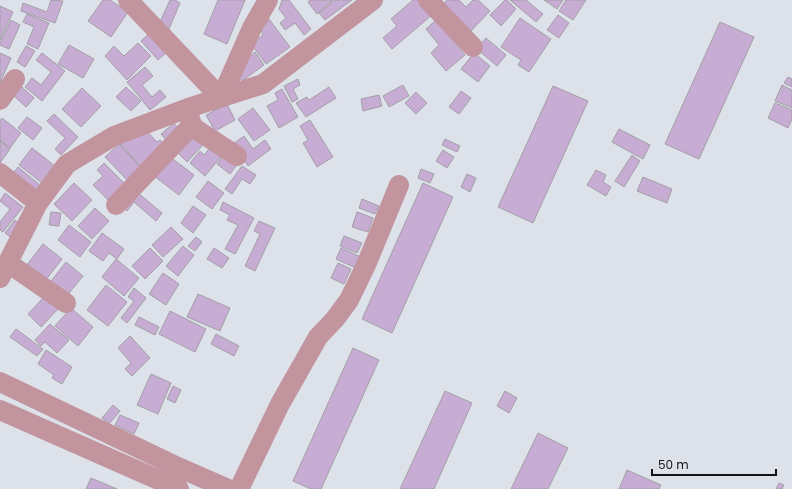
<svg xmlns="http://www.w3.org/2000/svg" width="792" height="489" viewBox="0 0 792 489" font-family="Poppins,sans-serif">
  <style>
    .building { fill: #c7acd4; stroke: #a49fa6 }
    .lines { fill: none; stroke-linecap: round; stroke-linejoin: round }
    .minor { stroke: #c2959e; stroke-width: 20 }
  </style>
  <rect width="100%" height="100%" fill="#dde2ea"/>
  <path class="building" d="M 51,0 L 63,1 L 55,23 L 21,11 L 23,3 L 47,12 Z
    M 103,0 L 110,0 L 128,12 L 111,37 L 88,21 Z
    M 170,0 L 175,0 L 180,3 L 169,29 L 159,24 Z
    M 218,0 L 245,0 L 227,44 L 204,34 Z
    M 282,0 L 289,0 L 311,29 L 304,35 L 295,23 L 285,30 L 280,23 L 286,18 L 279,9 Z
    M 310,0 L 333,0 L 317,14 L 308,2 Z
    M 335,0 L 352,0 L 325,20 L 319,13 Z
    M 413,0 L 419,0 L 432,15 L 392,49 L 383,38 L 397,26 L 391,19 Z
    M 447,0 L 459,0 L 466,7 L 473,0 L 478,0 L 490,11 L 470,32 L 442,5 Z
    M 505,0 L 507,0 L 516,9 L 501,26 L 490,15 Z
    M 510,0 L 526,0 L 543,14 L 536,22 Z
    M 544,0 L 563,0 L 557,9 Z
    M 566,0 L 586,0 L 573,20 L 559,11 Z
    M 0,6 L 13,12 L 0,40 Z
    M 27,14 L 49,23 L 38,49 L 27,44 L 34,27 L 23,22 Z
    M 558,15 L 569,23 L 559,38 L 547,30 Z
    M 520,18 L 551,39 L 529,72 L 518,65 L 521,60 L 501,47 Z
    M 269,19 L 290,47 L 266,64 L 251,44 L 263,35 L 261,30 Z
    M 11,20 L 20,25 L 9,49 L 0,45 L 0,43 Z
    M 436,20 L 465,55 L 446,71 L 431,53 L 439,45 L 426,29 Z
    M 720,22 L 754,37 L 699,159 L 665,144 Z
    M 151,32 L 168,51 L 158,60 L 141,41 Z
    M 486,38 L 506,55 L 497,66 L 477,49 Z
    M 138,43 L 151,56 L 127,80 L 105,56 L 114,46 L 124,56 Z
    M 69,45 L 94,59 L 83,78 L 58,64 Z
    M 26,46 L 35,51 L 25,67 L 17,62 Z
    M 255,52 L 264,65 L 242,81 L 235,72 L 241,64 Z
    M 0,53 L 11,58 L 0,83 Z
    M 42,53 L 65,71 L 42,101 L 25,87 L 32,78 L 41,85 L 51,72 L 36,60 Z
    M 474,53 L 490,66 L 478,82 L 461,69 Z
    M 145,67 L 153,76 L 142,85 L 152,97 L 160,90 L 166,97 L 150,110 L 127,82 Z
    M 788,77 L 792,79 L 792,87 L 784,83 Z
    M 298,79 L 300,85 L 293,89 L 298,99 L 292,102 L 284,86 Z
    M 403,85 L 409,96 L 389,107 L 383,96 Z
    M 782,85 L 792,90 L 792,108 L 775,101 Z
    M 553,86 L 588,101 L 533,223 L 498,207 Z
    M 22,87 L 34,98 L 26,107 L 14,96 Z
    M 126,87 L 141,101 L 131,111 L 116,97 Z
    M 329,87 L 336,98 L 306,117 L 296,103 L 307,97 L 309,100 Z
    M 82,88 L 101,106 L 81,127 L 62,109 Z
    M 282,89 L 298,117 L 279,128 L 267,106 L 278,100 L 275,93 Z
    M 461,91 L 471,98 L 459,114 L 449,107 Z
    M 416,92 L 427,103 L 416,114 L 405,103 Z
    M 379,95 L 382,106 L 363,111 L 361,99 Z
    M 775,103 L 792,110 L 792,119 L 788,128 L 768,118 Z
    M 227,104 L 235,120 L 215,131 L 206,115 Z
    M 253,108 L 270,130 L 254,141 L 238,119 Z
    M 54,114 L 78,137 L 61,155 L 55,149 L 65,138 L 47,121 Z
    M 27,117 L 42,128 L 33,140 L 18,128 Z
    M 2,118 L 21,133 L 10,148 L 0,140 L 0,121 Z
    M 310,120 L 333,157 L 317,167 L 303,143 L 308,140 L 300,126 Z
    M 174,123 L 180,131 L 167,141 L 161,134 Z
    M 144,128 L 157,142 L 160,140 L 167,147 L 143,169 L 120,144 Z
    M 619,129 L 650,145 L 643,159 L 612,142 Z
    M 190,133 L 203,145 L 187,162 L 175,150 Z
    M 244,136 L 253,149 L 265,140 L 271,149 L 248,166 L 233,144 Z
    M 445,139 L 460,146 L 457,152 L 442,145 Z
    M 0,141 L 10,149 L 0,163 Z
    M 119,144 L 142,169 L 128,181 L 105,157 Z
    M 213,144 L 224,153 L 205,176 L 190,163 L 200,151 L 204,155 Z
    M 32,148 L 55,166 L 42,183 L 19,165 Z
    M 443,150 L 454,157 L 447,168 L 436,161 Z
    M 226,152 L 239,162 L 230,174 L 217,164 Z
    M 632,155 L 640,161 L 624,187 L 615,181 Z
    M 169,156 L 194,175 L 179,195 L 154,176 Z
    M 104,163 L 128,187 L 111,203 L 93,185 L 103,176 L 97,170 Z
    M 242,166 L 256,175 L 250,184 L 242,179 L 232,194 L 225,189 Z
    M 18,167 L 40,185 L 32,195 L 10,177 Z
    M 421,169 L 434,174 L 430,183 L 418,178 Z
    M 596,170 L 606,175 L 603,182 L 611,187 L 606,196 L 587,185 Z
    M 467,174 L 476,178 L 470,192 L 461,187 Z
    M 643,177 L 672,189 L 667,203 L 637,191 Z
    M 208,181 L 224,193 L 212,209 L 196,197 Z
    M 74,183 L 92,200 L 72,221 L 54,204 Z
    M 423,183 L 453,197 L 392,333 L 362,319 Z
    M 137,192 L 162,213 L 156,221 L 134,202 L 127,211 L 123,208 Z
    M 5,193 L 23,207 L 3,232 L 0,230 L 0,222 L 10,209 L 0,201 Z
    M 362,199 L 379,206 L 375,214 L 359,208 Z
    M 223,202 L 254,218 L 235,254 L 225,249 L 238,225 L 227,220 L 230,215 L 220,210 Z
    M 193,206 L 206,215 L 193,233 L 181,223 Z
    M 95,208 L 109,221 L 92,239 L 78,226 Z
    M 51,212 L 61,213 L 59,226 L 49,225 Z
    M 357,212 L 373,218 L 368,232 L 352,227 Z
    M 15,220 L 21,225 L 12,238 L 5,233 Z
    M 259,221 L 275,228 L 255,271 L 245,266 L 260,234 L 254,231 Z
    M 69,225 L 91,242 L 80,257 L 58,240 Z
    M 171,227 L 183,239 L 163,257 L 152,245 Z
    M 102,233 L 124,249 L 117,259 L 109,253 L 103,261 L 89,251 Z
    M 344,236 L 362,243 L 357,253 L 340,246 Z
    M 196,237 L 202,242 L 195,251 L 188,246 Z
    M 43,244 L 62,259 L 45,281 L 26,266 Z
    M 183,246 L 194,255 L 178,276 L 166,266 Z
    M 150,248 L 163,261 L 145,279 L 132,266 Z
    M 214,248 L 229,258 L 222,268 L 207,259 Z
    M 341,248 L 363,258 L 358,269 L 336,259 Z
    M 116,259 L 139,278 L 124,296 L 102,277 Z
    M 66,262 L 83,276 L 65,298 L 48,285 Z
    M 338,263 L 351,269 L 344,284 L 331,278 Z
    M 163,273 L 179,284 L 166,305 L 149,294 Z
    M 106,285 L 127,302 L 108,326 L 87,310 Z
    M 134,288 L 146,298 L 127,323 L 121,318 L 134,301 L 128,297 Z
    M 198,294 L 230,308 L 220,331 L 187,317 Z
    M 45,296 L 59,308 L 41,327 L 28,314 Z
    M 71,308 L 93,327 L 78,346 L 55,326 Z
    M 170,311 L 206,329 L 195,352 L 159,334 Z
    M 139,317 L 159,327 L 155,335 L 135,325 Z
    M 50,324 L 69,340 L 57,353 L 45,342 L 41,346 L 35,340 Z
    M 16,329 L 43,349 L 37,356 L 10,337 Z
    M 216,334 L 239,346 L 234,356 L 211,344 Z
    M 130,336 L 150,358 L 132,376 L 125,369 L 131,363 L 118,348 Z
    M 353,348 L 379,360 L 321,489 L 311,489 L 293,481 Z
    M 46,350 L 72,367 L 62,384 L 52,378 L 54,375 L 38,364 Z
    M 151,374 L 171,383 L 158,414 L 137,405 Z
    M 173,386 L 181,390 L 175,403 L 167,399 Z
    M 445,391 L 472,403 L 434,489 L 400,489 Z
    M 505,391 L 517,398 L 509,413 L 497,406 Z
    M 113,405 L 120,411 L 109,424 L 102,418 Z
    M 120,415 L 139,423 L 134,434 L 115,425 Z
    M 538,433 L 568,448 L 548,489 L 511,489 Z
    M 627,470 L 661,485 L 659,489 L 619,489 Z
    M 91,478 L 117,489 L 86,489 Z
    M 779,483 L 784,485 L 782,489 L 776,489 Z"/>
  <g class="lines">
    <path class="minor" d="M 128,0 L 221,98 L 252,28 L 268,0
      M 428,0 L 473,47
      M 0,100 L 15,79
      M 188,112 L 192,125 L 197,130 L 237,156
      M 0,173 L 38,203
      M 116,205 L 192,125
      M 8,263 L 66,303
      M 0,278 L 38,203 L 67,164 L 114,136 L 188,108 L 263,84 L 373,0
      M 0,382 L 180,468 L 228,489
      M 0,410 L 179,489
      M 239,489 L 280,404 L 318,337 L 335,319 L 349,300 L 366,265 L 399,185"/>
  </g>
  <path d="M652 469v6h124v-6" fill="none" stroke="#121316" stroke-width="2"/>
  <text x="658" y="469" font-size="12" fill="#121316" stroke="#dde2ea" stroke-width="3" paint-order="stroke">50 m</text>
</svg>
